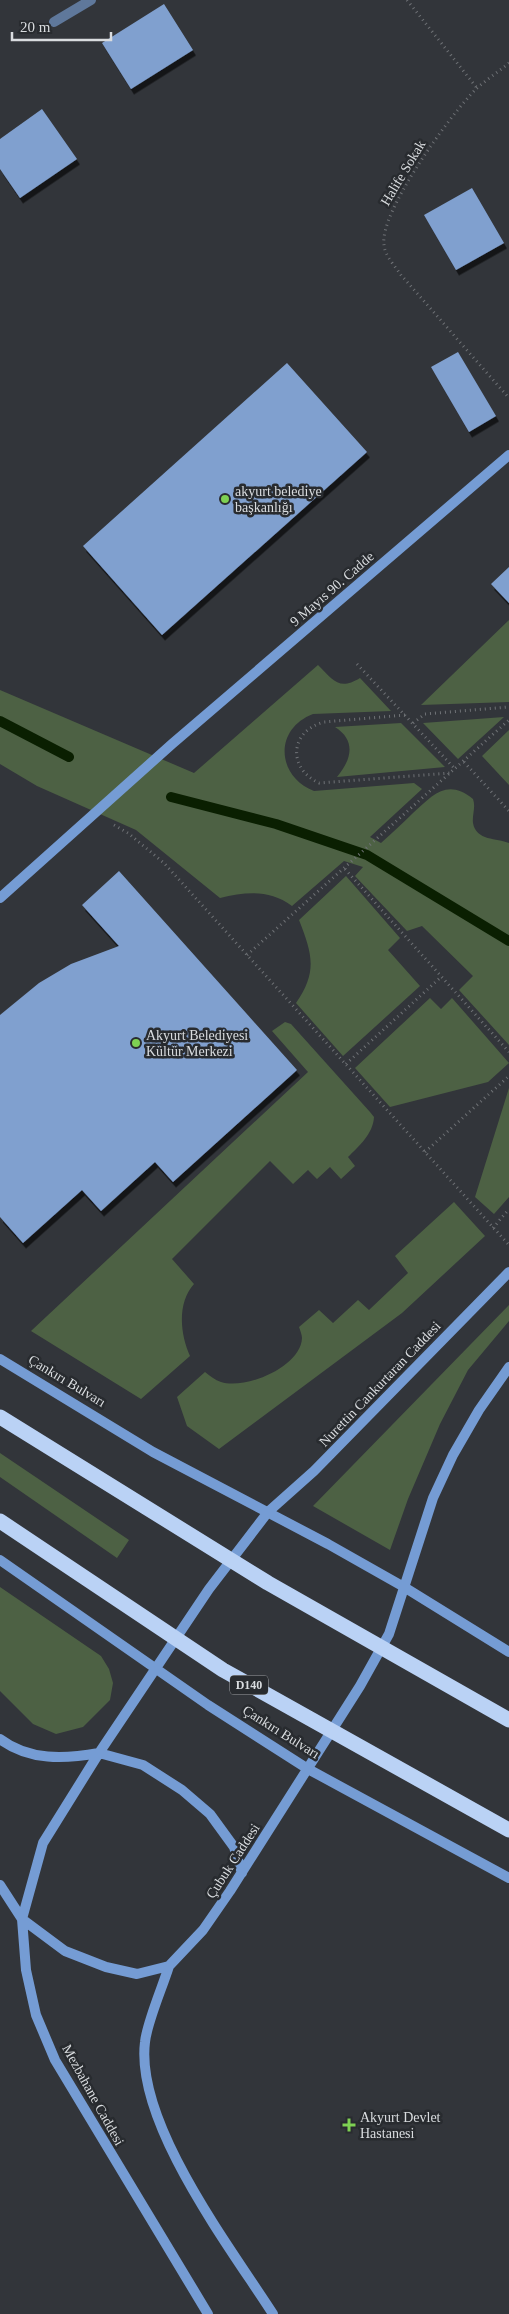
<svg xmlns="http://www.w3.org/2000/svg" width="509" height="2314" viewBox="0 0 509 2314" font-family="Georgia,serif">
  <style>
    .green { fill: #4d6144 }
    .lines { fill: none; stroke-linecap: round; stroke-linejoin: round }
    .stream { stroke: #0a1f01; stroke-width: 10 }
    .building { fill: #80a0cf; filter: url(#shadow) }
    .path { stroke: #6f7276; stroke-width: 3; stroke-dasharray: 1 4; stroke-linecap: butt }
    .street { stroke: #5f789b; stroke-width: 10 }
    .secondary { stroke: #759cd4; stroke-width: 10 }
    .highway { stroke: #bad2f5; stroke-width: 15 }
    .poi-dot { fill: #7ed153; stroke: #282b2f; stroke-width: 2 }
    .labels { text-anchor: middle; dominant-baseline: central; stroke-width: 5; stroke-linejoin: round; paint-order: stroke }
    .shield { fill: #282b2f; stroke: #a4a7aa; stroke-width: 1 }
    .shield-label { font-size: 12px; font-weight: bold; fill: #d9dcdf }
    .street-label { font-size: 14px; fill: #d9dcdf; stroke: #282b2f }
    .poi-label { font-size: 14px; fill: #d9dcdf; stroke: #282b2f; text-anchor: start }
  </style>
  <defs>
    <filter id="shadow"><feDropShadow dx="3" dy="5.5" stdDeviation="0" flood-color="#0009"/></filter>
  </defs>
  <rect width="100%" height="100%" fill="#32353a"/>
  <path class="green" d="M 509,620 L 509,702 L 421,705 Z
    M 318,665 C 333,680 339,691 360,678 L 391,711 L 313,714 C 274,729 276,776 314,791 L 414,783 L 422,789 L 370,837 L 381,843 C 392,833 403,823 413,813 C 433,795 447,778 473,799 C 476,807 472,815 473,823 C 476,841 497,838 509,843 L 509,1045 L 459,990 L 473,976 L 422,926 L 407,931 L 355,876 L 363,867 L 344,861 L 292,906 C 269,889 246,892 220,898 L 136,830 L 37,786 L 0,764 L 0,690 L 194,773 Z
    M 504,717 L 458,759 L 423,723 Z
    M 401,723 L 445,767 L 337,777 C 351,760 357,741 335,727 Z
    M 509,730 L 509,785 L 482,756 Z
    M 346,876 L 400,938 L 388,950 L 420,986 L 343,1056 L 296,1003 C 318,972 312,953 299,920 Z
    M 430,998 L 441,1009 L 452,998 L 509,1063 L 488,1082 L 390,1107 L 355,1068 Z
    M 285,1022 L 291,1024 L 370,1112 L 374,1117 C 373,1134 359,1146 348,1157 L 355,1166 L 341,1179 L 330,1167 L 317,1179 L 308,1170 L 293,1184 L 270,1161 L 172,1259 L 194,1284 C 177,1303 180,1334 190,1356 L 141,1399 L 31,1331 L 308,1072 L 272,1031 Z
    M 509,1088 L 509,1197 L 494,1214 L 475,1197 Z
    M 454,1202 L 485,1236 L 402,1313 L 219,1449 L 187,1426 L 177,1397 L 205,1372 C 210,1376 215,1380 221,1382 C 245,1390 301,1367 302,1338 C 302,1335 300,1330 299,1327 L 319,1310 L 333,1323 L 358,1300 L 369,1310 L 408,1273 L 395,1256 Z
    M 509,1305 L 509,1321 L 468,1370 L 440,1424 L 408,1499 L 390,1550 L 313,1506 Z
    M 0,1453 L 129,1540 L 117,1558 L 0,1477 Z
    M 0,1587 L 101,1656 L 109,1669 L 113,1683 L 110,1700 L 83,1727 L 56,1734 L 33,1724 L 0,1691 Z"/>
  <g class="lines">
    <path class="stream" d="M 0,721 L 69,757
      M 171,797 L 276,824 L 367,855 L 509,941"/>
  </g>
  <path class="building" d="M 164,4 L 193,50 L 131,89 L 102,43 Z
    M 42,109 L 77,159 L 20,198 L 0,169 L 0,139 Z
    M 472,188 L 504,243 L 456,270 L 424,215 Z
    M 458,352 L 496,416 L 469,432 L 431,367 Z
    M 287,363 L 367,452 L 162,635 L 83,546 Z
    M 509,567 L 509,603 L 491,584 Z
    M 119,871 L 297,1070 L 173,1182 L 155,1162 L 101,1211 L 82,1190 L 23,1243 L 0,1217 L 0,1015 L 39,983 L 71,964 L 119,946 L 82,905 Z"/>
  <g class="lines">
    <path class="path" d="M 407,0 L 477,88
      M 509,63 C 498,72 486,80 476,89 C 451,114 379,212 384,245 C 385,256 395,266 401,275 L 509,398
      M 357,664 L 455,769
      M 405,715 L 324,722 C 290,731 287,768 319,783 L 450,773
      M 413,723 L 425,714 L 509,707
      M 464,762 L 509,811
      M 114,825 L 128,833 L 164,863 L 509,1245
      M 345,869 L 509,1052
      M 247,955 L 509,720
      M 346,1064 L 441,977
      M 425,1152 L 509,1076
      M 493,1228 L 509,1209"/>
    <path class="street" d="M 54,22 L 91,0"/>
    <path class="secondary" d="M 0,898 L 172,744 L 509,455
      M 0,1359 L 153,1452 L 328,1544 L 404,1587 L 509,1652
      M 0,1560 L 208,1705 L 308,1769 L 509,1878
      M 0,1739 C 29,1761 65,1759 99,1753 L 209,1589 L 268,1512 L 314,1471 L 509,1272
      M 0,1885 L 22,1919 L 65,1951 L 106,1967 L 137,1974 L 169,1966 L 203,1930 L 230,1891 L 360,1686 L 389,1634 L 433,1498 L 453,1455 L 479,1410 L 509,1367
      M 169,1966 C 163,1986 147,2022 145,2042 C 135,2123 230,2247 273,2314
      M 208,2314 L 55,2060 L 36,2015 L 26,1970 L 22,1919 L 43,1843 L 99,1753 L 143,1765 L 182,1790 L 210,1814 L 234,1847 L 242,1873"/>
    <path class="highway" d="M 0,1417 L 268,1583 L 509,1720
      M 0,1521 L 223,1670 L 509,1830"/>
  </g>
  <g class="poi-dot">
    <circle cx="225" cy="499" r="5"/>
    <circle cx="136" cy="1043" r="5"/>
    <path d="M346.5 2117.5h5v5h5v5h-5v5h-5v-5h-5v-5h5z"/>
  </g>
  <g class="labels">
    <rect class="shield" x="230" y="1675.5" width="38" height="19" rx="4"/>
    <g class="shield-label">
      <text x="249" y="1685">D140</text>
    </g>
    <g class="street-label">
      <text transform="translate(403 173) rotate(-59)">Halife Sokak</text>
      <text transform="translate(332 589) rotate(-41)">9 Mayıs 90. Cadde</text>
      <text transform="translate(67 1381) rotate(31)">Çankırı Bulvarı</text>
      <text transform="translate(380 1384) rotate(-46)">Nurettin Cankurtaran Caddesi</text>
      <text transform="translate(281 1732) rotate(32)">Çankırı Bulvarı</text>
      <text transform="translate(233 1861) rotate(-57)">Çubuk Caddesi</text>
      <text transform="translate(93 2095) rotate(61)">Mezbahane Caddesi</text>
    </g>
    <g class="poi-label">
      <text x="235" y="491">akyurt belediye<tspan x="235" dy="16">başkanlığı</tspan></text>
      <text x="146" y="1035">Akyurt Belediyesi<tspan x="146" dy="16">Kültür Merkezi</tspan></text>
      <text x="360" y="2117">Akyurt Devlet<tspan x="360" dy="16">Hastanesi</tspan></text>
    </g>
  </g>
  <path d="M12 32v8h99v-8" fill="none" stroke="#d9dcdf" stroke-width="2.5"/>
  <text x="20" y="32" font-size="15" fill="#d9dcdf" stroke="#282b2f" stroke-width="4" paint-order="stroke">20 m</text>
</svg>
